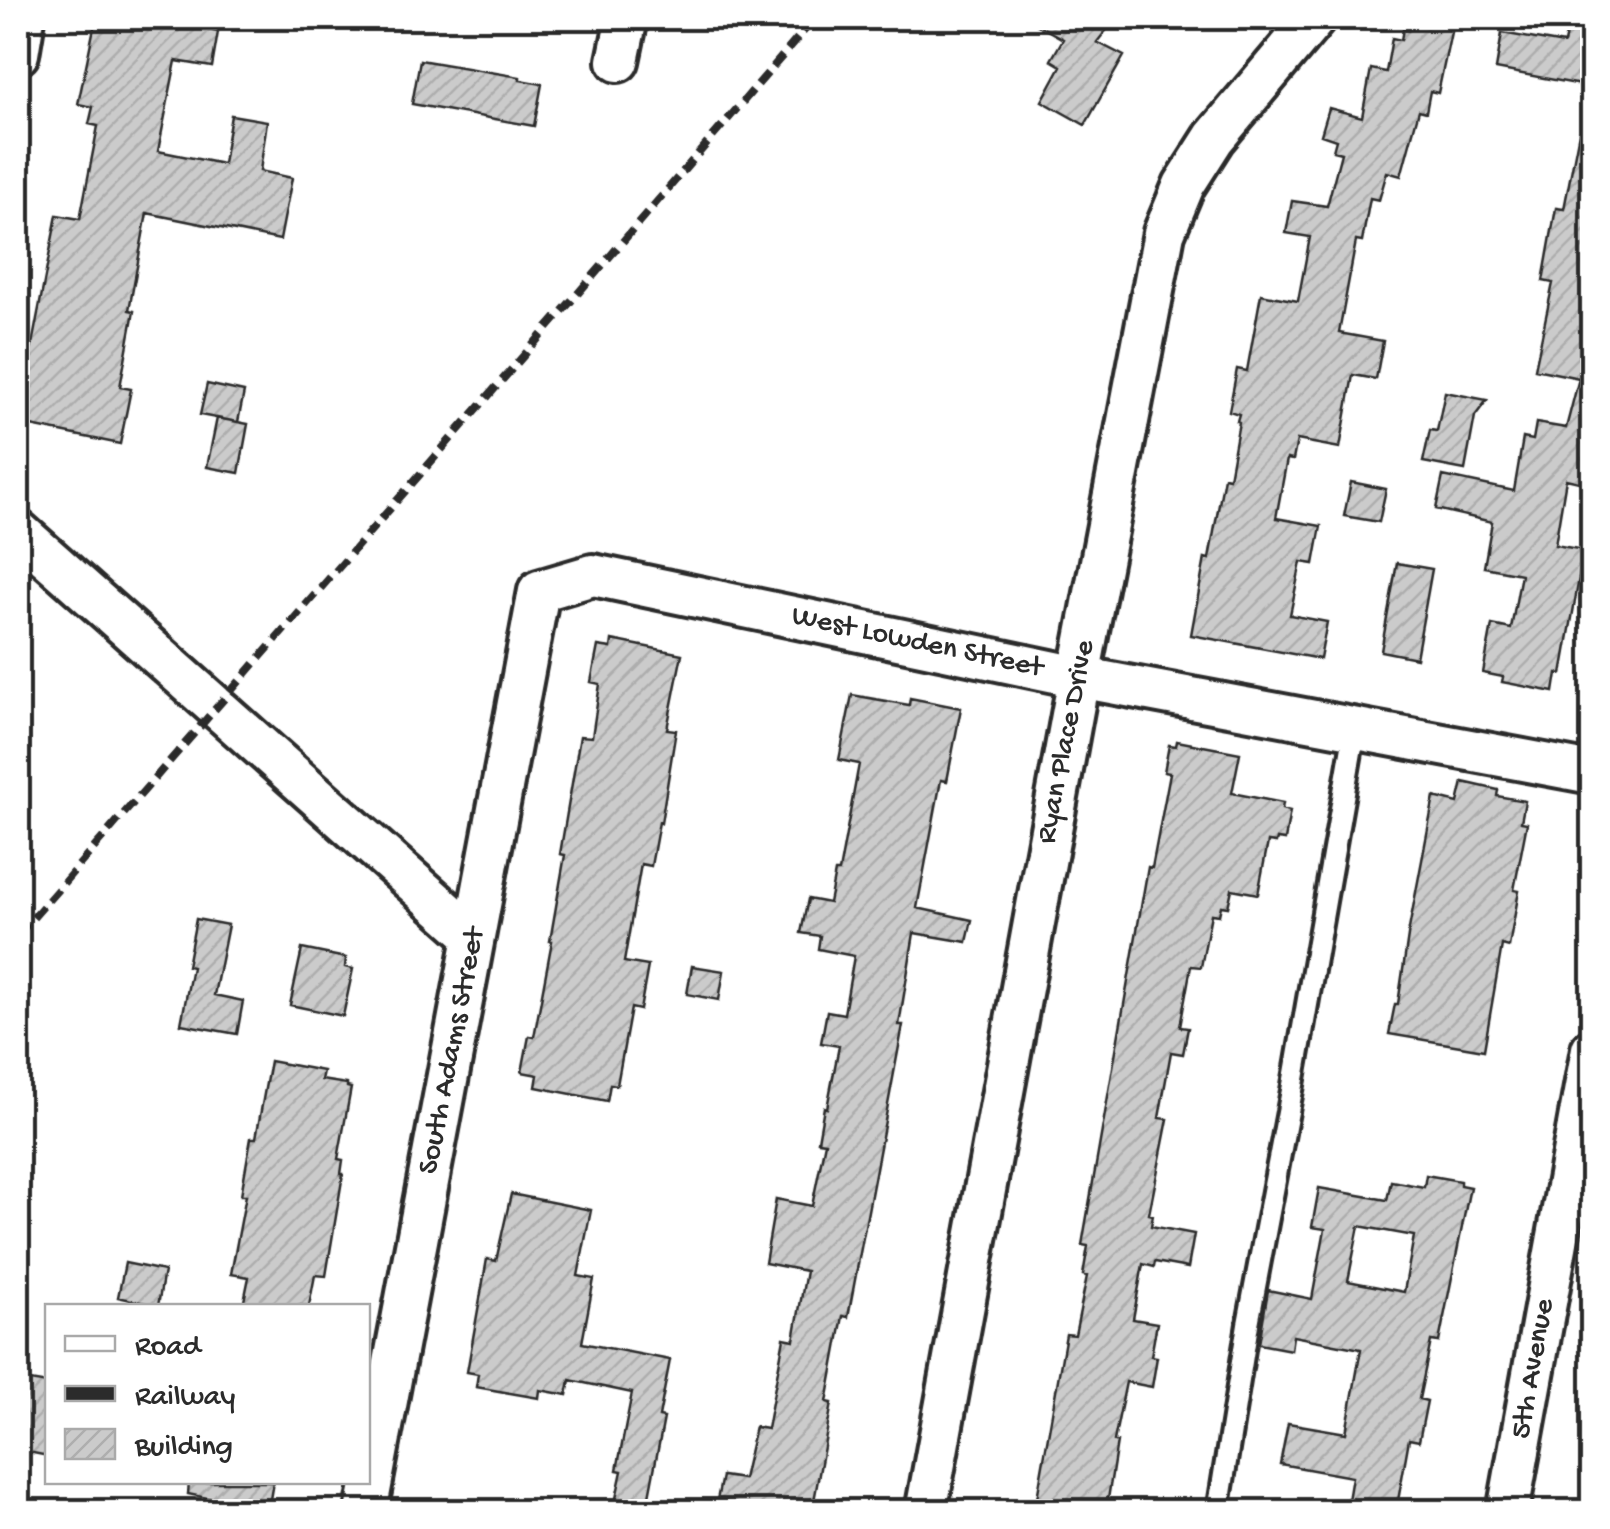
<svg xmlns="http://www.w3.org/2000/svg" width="1610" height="1529" viewBox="0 0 1610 1529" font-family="'Gochi Hand',sans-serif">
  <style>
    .building { fill: url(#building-hatch); stroke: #2b2b2b; stroke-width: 2.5; fill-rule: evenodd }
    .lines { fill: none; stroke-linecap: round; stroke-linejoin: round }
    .lane-casing { stroke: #2b2b2b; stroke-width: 28 }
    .street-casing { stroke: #2b2b2b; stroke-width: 48 }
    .lane { stroke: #fff; stroke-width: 20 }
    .street { stroke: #fff; stroke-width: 40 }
    .rail { stroke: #2b2b2b; stroke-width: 8; stroke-dasharray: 15 8; stroke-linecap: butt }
    .labels { text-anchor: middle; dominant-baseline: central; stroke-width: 10; stroke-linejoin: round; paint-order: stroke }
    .street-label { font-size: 30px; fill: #2b2b2b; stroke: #fff }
  </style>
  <defs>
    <pattern id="building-hatch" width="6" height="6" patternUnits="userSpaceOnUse" patternTransform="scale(2.5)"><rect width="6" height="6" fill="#cbcbcb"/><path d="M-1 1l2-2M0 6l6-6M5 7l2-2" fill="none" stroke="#aeaeae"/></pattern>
  </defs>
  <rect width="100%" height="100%" fill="#fff"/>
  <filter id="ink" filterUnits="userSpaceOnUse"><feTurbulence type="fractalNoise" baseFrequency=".01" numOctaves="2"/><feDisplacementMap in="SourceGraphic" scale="20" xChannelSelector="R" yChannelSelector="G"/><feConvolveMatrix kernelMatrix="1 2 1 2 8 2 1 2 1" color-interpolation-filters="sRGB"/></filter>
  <g filter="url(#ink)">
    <path class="building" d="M 96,18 L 191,18 L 189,26 L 218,32 L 212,67 L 176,61 L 158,151 L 223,164 L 231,115 L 267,121 L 260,171 L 292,178 L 280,240 L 147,213 L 129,310 L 134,311 L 120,387 L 131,389 L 120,444 L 26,425 L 27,419 L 18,417 L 57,215 L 80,219 L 98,126 L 89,124 L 93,107 L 78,104 Z
      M 1025,18 L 1116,18 L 1097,42 L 1124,56 L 1085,125 L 1042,101 L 1061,66 L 1051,60 L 1063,39 Z
      M 1411,18 L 1454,18 L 1438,93 L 1430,91 L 1426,112 L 1419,110 L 1401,176 L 1387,172 L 1379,200 L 1370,198 L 1362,242 L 1356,241 L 1339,333 L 1383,341 L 1376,379 L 1353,375 L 1340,448 L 1297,440 L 1293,460 L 1287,459 L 1276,518 L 1321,526 L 1314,564 L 1301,562 L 1290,615 L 1327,622 L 1320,659 L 1191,635 L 1205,558 L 1209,559 L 1224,477 L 1229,478 L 1239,422 L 1237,421 L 1239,414 L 1229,411 L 1237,369 L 1247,371 L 1261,294 L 1298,301 L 1310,237 L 1286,233 L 1292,201 L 1327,206 L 1341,153 L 1333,151 L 1336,140 L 1321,135 L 1329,108 L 1362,117 L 1371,69 L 1386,72 L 1392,38 L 1401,40 L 1403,29 L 1408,30 Z
      M 1569,18 L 1592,18 L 1592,87 L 1496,69 L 1502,33 L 1564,44 Z
      M 420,60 L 520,77 L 520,80 L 542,84 L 534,126 L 412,104 Z
      M 1579,132 L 1592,133 L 1592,485 L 1566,479 L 1555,545 L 1584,550 L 1562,674 L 1557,673 L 1554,692 L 1502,682 L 1503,677 L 1483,673 L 1492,625 L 1511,629 L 1521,574 L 1484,567 L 1492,522 L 1436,509 L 1443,476 L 1514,491 L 1523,438 L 1533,440 L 1536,423 L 1566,428 L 1579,378 L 1535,369 L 1553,283 L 1543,281 L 1556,208 L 1564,209 Z
      M 207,384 L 244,392 L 238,422 L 200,415 Z
      M 1445,392 L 1487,400 L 1475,416 L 1465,470 L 1423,462 L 1430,430 L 1437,431 Z
      M 217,418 L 248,424 L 239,473 L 207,467 Z
      M 1351,482 L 1386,489 L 1379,522 L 1344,516 Z
      M 1397,563 L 1432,569 L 1416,658 L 1381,651 Z
      M 612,640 L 682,654 L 667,729 L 676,730 L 661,823 L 659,822 L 651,866 L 641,864 L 624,962 L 648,966 L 640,1010 L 631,1008 L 617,1085 L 610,1084 L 607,1101 L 536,1087 L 538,1075 L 522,1072 L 529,1036 L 534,1037 L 552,941 L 550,941 L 565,855 L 560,854 L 580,736 L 592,737 L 600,684 L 591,682 L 598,646 L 611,648 Z
      M 852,695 L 909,705 L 910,698 L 961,708 L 947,781 L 941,780 L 917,908 L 972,920 L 967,942 L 914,933 L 899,1025 L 903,1025 L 848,1317 L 843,1316 L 827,1402 L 832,1403 L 812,1512 L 775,1512 L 717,1500 L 722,1476 L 743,1479 L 755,1427 L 767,1429 L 784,1338 L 794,1340 L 806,1271 L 765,1263 L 776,1199 L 812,1206 L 825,1142 L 818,1141 L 824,1107 L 827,1108 L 839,1046 L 821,1043 L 827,1011 L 844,1014 L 854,956 L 818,949 L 820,936 L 801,933 L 808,899 L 829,903 L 835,872 L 839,872 L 859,764 L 839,760 Z
      M 1177,741 L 1240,753 L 1232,793 L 1283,803 L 1282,809 L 1290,811 L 1285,840 L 1277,839 L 1276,843 L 1268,842 L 1258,894 L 1232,889 L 1228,907 L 1221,906 L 1219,915 L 1211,914 L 1201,967 L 1191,966 L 1180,1027 L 1188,1028 L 1183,1054 L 1171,1052 L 1159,1118 L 1168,1119 L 1149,1214 L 1153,1215 L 1151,1226 L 1194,1234 L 1188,1268 L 1155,1262 L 1154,1267 L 1143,1264 L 1133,1319 L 1157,1323 L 1151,1356 L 1157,1357 L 1152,1387 L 1126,1382 L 1114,1441 L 1117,1442 L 1106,1512 L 1039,1512 L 1040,1504 L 1036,1504 L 1066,1334 L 1075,1335 L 1087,1276 L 1083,1275 L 1088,1246 L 1082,1245 L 1148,867 L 1152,868 L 1170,773 L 1164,772 L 1169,745 L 1176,746 Z
      M 1463,782 L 1498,790 L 1497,796 L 1525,801 L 1521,822 L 1527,823 L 1514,890 L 1519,891 L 1509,947 L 1502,945 L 1484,1050 L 1389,1034 L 1395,1004 L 1398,1004 L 1409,929 L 1434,797 L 1458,803 Z
      M 196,919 L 228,925 L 214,995 L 243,1001 L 237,1034 L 181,1024 L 192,967 L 187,966 Z
      M 302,949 L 346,958 L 345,967 L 353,969 L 343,1016 L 290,1005 Z
      M 692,966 L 724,971 L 719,1000 L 687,994 Z
      M 270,1061 L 323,1071 L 321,1080 L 347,1084 L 347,1087 L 351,1088 L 338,1159 L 343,1160 L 341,1174 L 343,1174 L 326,1276 L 315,1275 L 309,1306 L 243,1306 L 249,1277 L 231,1274 L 246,1195 L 241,1195 L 251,1138 L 256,1138 Z
      M 1426,1175 L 1460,1181 L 1460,1185 L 1470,1187 L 1439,1342 L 1431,1341 L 1419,1399 L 1427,1401 L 1419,1441 L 1409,1439 L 1396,1512 L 1346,1512 L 1352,1477 L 1280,1464 L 1288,1423 L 1346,1433 L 1361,1349 L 1293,1336 L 1291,1350 L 1259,1344 L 1268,1290 L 1312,1299 L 1325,1229 L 1312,1227 L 1319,1188 L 1387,1200 L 1391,1181 L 1424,1187 ZM 1359,1226 L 1414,1236 L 1404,1292 L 1348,1281 Z
      M 511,1194 L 591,1210 L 578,1276 L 594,1279 L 582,1343 L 670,1360 L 659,1417 L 664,1418 L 646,1512 L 613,1512 L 622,1471 L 617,1470 L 632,1393 L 570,1380 L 567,1395 L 540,1390 L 539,1398 L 476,1387 L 478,1374 L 467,1372 L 487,1259 L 496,1261 Z
      M 125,1263 L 164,1271 L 158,1306 L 118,1297 Z
      M 18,1379 L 48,1384 L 48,1456 L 18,1450 Z
      M 189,1482 L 273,1482 L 268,1511 L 188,1494 Z"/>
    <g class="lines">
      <g class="lane-casing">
        <path id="lane" d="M 1218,1512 L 1248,1324 L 1293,1085 L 1355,729"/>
      </g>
      <g class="street-casing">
        <path id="street" d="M 18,54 L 24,18
          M 618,61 L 627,18
          M 18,531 L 474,936
          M 366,1512 L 539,591 L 593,575 L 1079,677 L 1592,773
          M 926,1512 L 1079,677 L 1164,233 L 1184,185 L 1214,138 L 1315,18
          M 1508,1512 L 1592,1049"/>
      </g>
      <use href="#lane" class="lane"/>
      <use href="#street" class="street"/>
      <path class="rail" d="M 18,935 L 593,276 L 815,18"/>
    </g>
  </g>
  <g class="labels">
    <g class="street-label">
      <text transform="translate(917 643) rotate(12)">West Lowden Street</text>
      <text transform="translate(1067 742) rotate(-79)">Ryan Place Drive</text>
      <text transform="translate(453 1051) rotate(-79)">South Adams Street</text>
      <text transform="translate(1534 1369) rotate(-80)">5th Avenue</text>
    </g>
  </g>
  <rect width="1610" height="1529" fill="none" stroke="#fff" stroke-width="60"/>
  <rect x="30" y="30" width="1550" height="1469" fill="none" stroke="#2b2b2b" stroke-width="4" filter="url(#ink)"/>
  <rect x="45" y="1304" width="325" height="180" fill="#ffffff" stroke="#aaaaaa" stroke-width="2.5"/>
  <rect x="65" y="1336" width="50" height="15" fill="#ffffff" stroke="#aaaaaa" stroke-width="2.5"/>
  <text x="135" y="1354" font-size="30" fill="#2b2b2b">Road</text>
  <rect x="65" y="1386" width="50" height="15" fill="#2b2b2b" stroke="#aaaaaa" stroke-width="2.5"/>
  <text x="135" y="1404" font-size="30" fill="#2b2b2b">Railway</text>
  <rect x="65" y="1429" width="50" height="30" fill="url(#building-hatch)" stroke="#aaaaaa" stroke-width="2.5"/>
  <text x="135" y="1454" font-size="30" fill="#2b2b2b">Building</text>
</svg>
